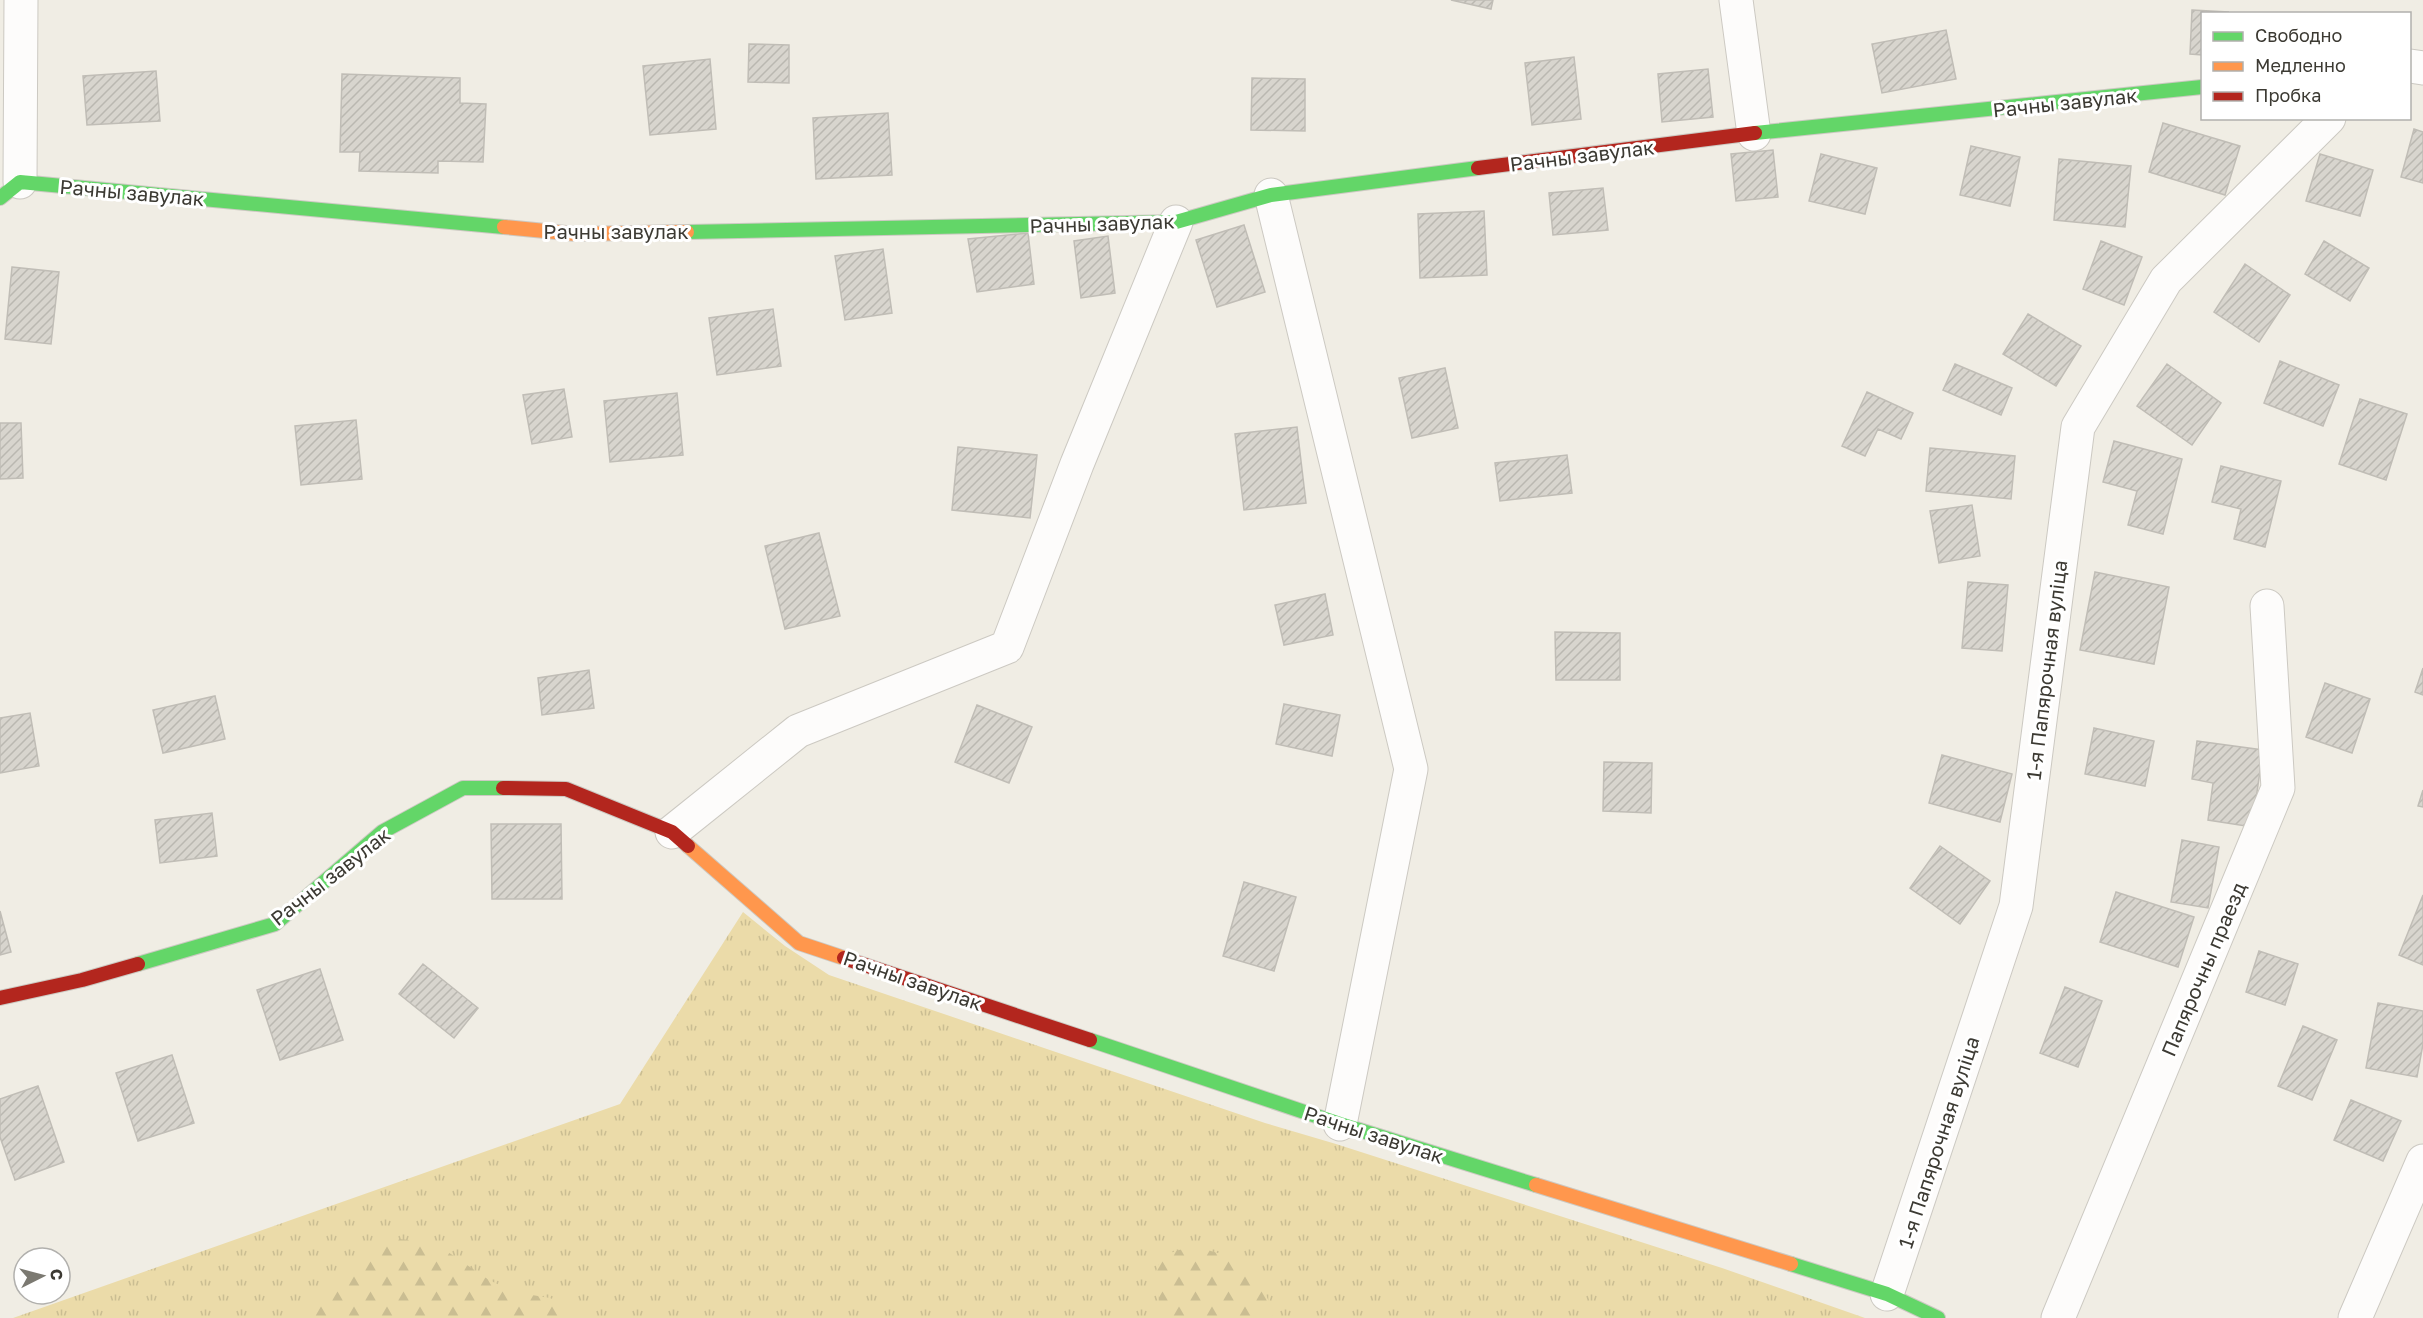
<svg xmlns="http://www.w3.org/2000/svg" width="2423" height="1318" viewBox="0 0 2423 1318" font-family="'Golos Text',sans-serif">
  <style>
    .grass { fill: url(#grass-tufts) }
    .forest { fill: url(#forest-firs) }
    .building { fill: url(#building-hatch); stroke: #c0bdb6; stroke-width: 1.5 }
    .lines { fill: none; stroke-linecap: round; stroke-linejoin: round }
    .street-casing { stroke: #ccc9c2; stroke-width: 35 }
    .fast-casing { stroke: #ccc9c2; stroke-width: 16 }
    .slow-casing { stroke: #ccc9c2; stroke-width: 16 }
    .jam-casing { stroke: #ccc9c2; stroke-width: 16 }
    .street { stroke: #fdfcfb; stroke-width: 33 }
    .fast { stroke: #63d668; stroke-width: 14 }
    .slow { stroke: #ff974d; stroke-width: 14 }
    .jam { stroke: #b3261e; stroke-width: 14 }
    .labels { text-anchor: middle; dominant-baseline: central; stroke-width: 6; stroke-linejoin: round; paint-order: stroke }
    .street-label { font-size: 20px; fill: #3c3a33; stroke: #fff }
  </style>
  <defs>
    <pattern id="grass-tufts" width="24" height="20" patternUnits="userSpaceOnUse" patternTransform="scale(1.5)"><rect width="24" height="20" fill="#ebdba9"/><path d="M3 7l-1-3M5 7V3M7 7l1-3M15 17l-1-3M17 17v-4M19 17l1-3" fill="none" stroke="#cabd92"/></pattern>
    <pattern id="forest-firs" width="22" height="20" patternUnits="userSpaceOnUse" patternTransform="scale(1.5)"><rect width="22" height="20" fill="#ebdba9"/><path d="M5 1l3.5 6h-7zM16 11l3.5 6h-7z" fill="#cabd92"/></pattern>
    <pattern id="building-hatch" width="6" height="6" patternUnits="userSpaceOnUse" patternTransform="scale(1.5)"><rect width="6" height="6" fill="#d8d5ce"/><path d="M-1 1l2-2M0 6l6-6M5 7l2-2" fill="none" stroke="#bab8b1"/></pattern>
  </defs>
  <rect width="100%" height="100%" fill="#f0ede4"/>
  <path class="grass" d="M 743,912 L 785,946 L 829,975 L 1265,1123 L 1336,1144 L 1722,1268 L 1865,1318 L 13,1318 L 620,1104 Z"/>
  <path class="forest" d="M 398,1239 L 423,1241 L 445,1250 L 489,1280 L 514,1292 L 550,1298 L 571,1307 L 579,1318 L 291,1318 L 376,1249 Z
    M 1194,1247 C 1235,1254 1266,1275 1273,1318 L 1168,1318 C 1149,1283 1147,1252 1194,1247 Z"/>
  <path class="building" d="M 1451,0 L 1493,0 L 1491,9 Z
    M 2192,10 L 2229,12 L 2202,14 L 2202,55 L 2190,54 Z
    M 1946,30 L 1956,79 L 1882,93 L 1872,44 Z
    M 749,44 L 789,45 L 789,83 L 748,82 Z
    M 1574,57 L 1581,119 L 1532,125 L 1525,63 Z
    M 710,59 L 716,129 L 650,135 L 643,66 Z
    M 1708,69 L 1713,117 L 1662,122 L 1658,74 Z
    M 156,71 L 160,121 L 87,125 L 83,76 Z
    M 342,74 L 460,78 L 460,103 L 486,104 L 483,162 L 438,161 L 438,173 L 359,171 L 360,152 L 340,152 Z
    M 1252,78 L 1305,79 L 1305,131 L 1251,130 Z
    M 888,113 L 892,175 L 816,179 L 813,118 Z
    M 2163,123 L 2240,146 L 2225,195 L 2149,172 Z
    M 2414,129 L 2423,132 L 2423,183 L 2401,177 Z
    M 1971,146 L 2020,157 L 2010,206 L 1960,195 Z
    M 1773,150 L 1778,197 L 1736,201 L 1731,154 Z
    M 1821,154 L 1877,168 L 1865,214 L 1809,201 Z
    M 2320,154 L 2373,170 L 2360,216 L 2306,201 Z
    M 2059,159 L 2131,166 L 2125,227 L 2054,220 Z
    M 1603,188 L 1608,230 L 1553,235 L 1549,193 Z
    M 1484,211 L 1487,275 L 1420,278 L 1418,214 Z
    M 1244,225 L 1265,292 L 1217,307 L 1196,240 Z
    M 1028,233 L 1034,284 L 977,292 L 968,239 Z
    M 1108,236 L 1115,293 L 1081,298 L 1074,241 Z
    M 2101,241 L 2142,257 L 2124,305 L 2083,289 Z
    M 2324,241 L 2369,268 L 2350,301 L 2305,274 Z
    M 883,249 L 892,313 L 845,320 L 835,256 Z
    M 2245,264 L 2290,295 L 2259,342 L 2214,312 Z
    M 12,267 L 59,272 L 51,344 L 5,339 Z
    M 773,309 L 781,366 L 717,375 L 709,318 Z
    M 2028,314 L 2081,346 L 2056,386 L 2003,354 Z
    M 2280,361 L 2339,385 L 2323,426 L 2264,403 Z
    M 1955,364 L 2012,388 L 2001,415 L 1943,390 Z
    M 2167,364 L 2221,403 L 2192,445 L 2137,406 Z
    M 1445,368 L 1458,428 L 1412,438 L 1399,378 Z
    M 564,389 L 572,437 L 532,444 L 523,395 Z
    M 1867,392 L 1913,413 L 1901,439 L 1878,429 L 1865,456 L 1842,446 Z
    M 677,393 L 683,455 L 610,462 L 604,401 Z
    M 2360,399 L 2407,414 L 2386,480 L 2339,464 Z
    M 356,420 L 362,479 L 301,485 L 295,426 Z
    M 0,423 L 21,423 L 23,478 L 0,479 Z
    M 1297,427 L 1306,503 L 1244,510 L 1235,434 Z
    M 2114,441 L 2182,459 L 2163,534 L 2128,525 L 2137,491 L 2103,482 Z
    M 958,447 L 1037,455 L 1030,518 L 952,510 Z
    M 1930,448 L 2015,456 L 2011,499 L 1926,491 Z
    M 1567,455 L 1572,493 L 1500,501 L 1495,463 Z
    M 2221,466 L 2281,481 L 2265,547 L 2234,539 L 2241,509 L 2212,502 Z
    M 1972,505 L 1980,556 L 1939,563 L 1930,511 Z
    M 819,533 L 840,616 L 785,629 L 765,546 Z
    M 2095,572 L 2169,587 L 2154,664 L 2080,650 Z
    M 1968,582 L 2008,585 L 2002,651 L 1962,648 Z
    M 1325,594 L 1333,635 L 1284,645 L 1275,605 Z
    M 1555,632 L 1620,633 L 1620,680 L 1556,680 Z
    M 2423,668 L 2423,695 L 2415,692 Z
    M 589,670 L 594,708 L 542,715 L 538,678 Z
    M 2325,683 L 2370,699 L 2352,753 L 2306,737 Z
    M 215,696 L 225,739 L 163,753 L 153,710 Z
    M 1284,704 L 1340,715 L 1332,756 L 1276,744 Z
    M 977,705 L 1032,727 L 1009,783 L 955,762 Z
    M 30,713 L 39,766 L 0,773 L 0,718 Z
    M 2094,728 L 2154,741 L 2145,786 L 2085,774 Z
    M 2197,741 L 2263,750 L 2252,827 L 2208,820 L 2213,783 L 2192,779 Z
    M 1942,755 L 2012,774 L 2000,822 L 1929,803 Z
    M 1604,762 L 1652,763 L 1651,813 L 1603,811 Z
    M 2423,790 L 2423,807 L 2418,806 Z
    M 212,813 L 217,856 L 160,863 L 155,820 Z
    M 491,824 L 561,824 L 562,899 L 492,899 Z
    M 2182,840 L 2219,847 L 2208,908 L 2171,902 Z
    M 1940,846 L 1990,881 L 1960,924 L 1910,888 Z
    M 1244,882 L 1296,897 L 1274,971 L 1223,956 Z
    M 2116,892 L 2194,917 L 2178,967 L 2100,942 Z
    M 2423,895 L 2423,965 L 2399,955 Z
    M 0,911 L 11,952 L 0,955 Z
    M 2259,951 L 2298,964 L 2285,1005 L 2246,992 Z
    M 423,964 L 478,1008 L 454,1038 L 399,994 Z
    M 320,969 L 343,1040 L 280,1060 L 257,990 Z
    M 2065,987 L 2102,1001 L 2078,1067 L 2040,1053 Z
    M 2378,1003 L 2423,1011 L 2423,1044 L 2417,1077 L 2366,1068 Z
    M 2303,1026 L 2337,1040 L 2312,1100 L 2278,1086 Z
    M 172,1055 L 194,1123 L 138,1141 L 116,1073 Z
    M 38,1086 L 64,1162 L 15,1180 L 0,1137 L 0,1099 Z
    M 2351,1100 L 2401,1121 L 2383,1161 L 2334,1140 Z"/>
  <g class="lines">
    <g class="street-casing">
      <path id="street" d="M 1736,0 L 1754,134
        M 2410,66 L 2423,68
        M 20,182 L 21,0
        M 1271,195 L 1411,769 L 1340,1124
        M 672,832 L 798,731 L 1007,647 L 1077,464 L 1176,222
        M 1887,1294 L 2016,906 L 2078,427 L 2166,280 L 2329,118
        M 2058,1318 L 2278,788 L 2267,606
        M 2355,1318 L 2423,1161"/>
    </g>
    <g class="fast-casing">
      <path id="fast" d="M 1755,133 L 2202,87
        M 0,198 L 20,182 L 504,227
        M 687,232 L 1176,222 L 1271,195 L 1478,168
        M 138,964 L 275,924 L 382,832 L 463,788 L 503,788
        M 1090,1040 L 1340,1124 L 1536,1185
        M 1791,1264 L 1887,1294 L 1938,1318"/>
    </g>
    <g class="slow-casing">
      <path id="slow" d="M 504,227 L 576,234 L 687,232
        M 688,846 L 799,943 L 844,958
        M 1536,1185 L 1791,1264"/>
    </g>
    <g class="jam-casing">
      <path id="jam" d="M 1478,168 L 1755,133
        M 503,788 L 566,789 L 672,832 L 688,846
        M 844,958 L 1090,1040
        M 0,998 L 82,980 L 138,964"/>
    </g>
    <use href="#street" class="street"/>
    <use href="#fast" class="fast"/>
    <use href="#slow" class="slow"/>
    <use href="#jam" class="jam"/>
  </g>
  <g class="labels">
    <g class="street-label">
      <text transform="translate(2065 102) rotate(-6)">Рачны завулак</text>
      <text transform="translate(1582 155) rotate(-7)">Рачны завулак</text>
      <text transform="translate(132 192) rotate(5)">Рачны завулак</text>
      <text transform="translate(1102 223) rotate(-2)">Рачны завулак</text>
      <text x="616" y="231">Рачны завулак</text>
      <text transform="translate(2046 670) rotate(-83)">1-я Папярочная вуліца</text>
      <text transform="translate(330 876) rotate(-38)">Рачны завулак</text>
      <text transform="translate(2203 969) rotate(-67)">Папярочны праезд</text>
      <text transform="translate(913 980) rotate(19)">Рачны завулак</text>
      <text transform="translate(1374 1134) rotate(18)">Рачны завулак</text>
      <text transform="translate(1938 1142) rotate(-72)">1-я Папярочная вуліца</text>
    </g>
  </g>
  <rect x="2201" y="12" width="210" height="108" fill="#ffffff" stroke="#b1b0ad" stroke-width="1.5"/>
  <rect x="2213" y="32" width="30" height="9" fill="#63d668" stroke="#b1b0ad" stroke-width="1.5"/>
  <text x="2255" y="42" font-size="18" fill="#3c3a33">Свободно</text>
  <rect x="2213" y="62" width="30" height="9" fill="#ff974d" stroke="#b1b0ad" stroke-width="1.5"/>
  <text x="2255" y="72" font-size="18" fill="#3c3a33">Медленно</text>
  <rect x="2213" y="92" width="30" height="9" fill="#b3261e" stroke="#b1b0ad" stroke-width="1.5"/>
  <text x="2255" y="102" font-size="18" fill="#3c3a33">Пробка</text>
  <g transform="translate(42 1276) rotate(84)"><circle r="28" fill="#ffffff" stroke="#b1b0ad" stroke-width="1.5"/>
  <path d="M0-4.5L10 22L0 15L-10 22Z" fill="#7b7971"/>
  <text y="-9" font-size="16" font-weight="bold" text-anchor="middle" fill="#3c3a33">С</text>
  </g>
</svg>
